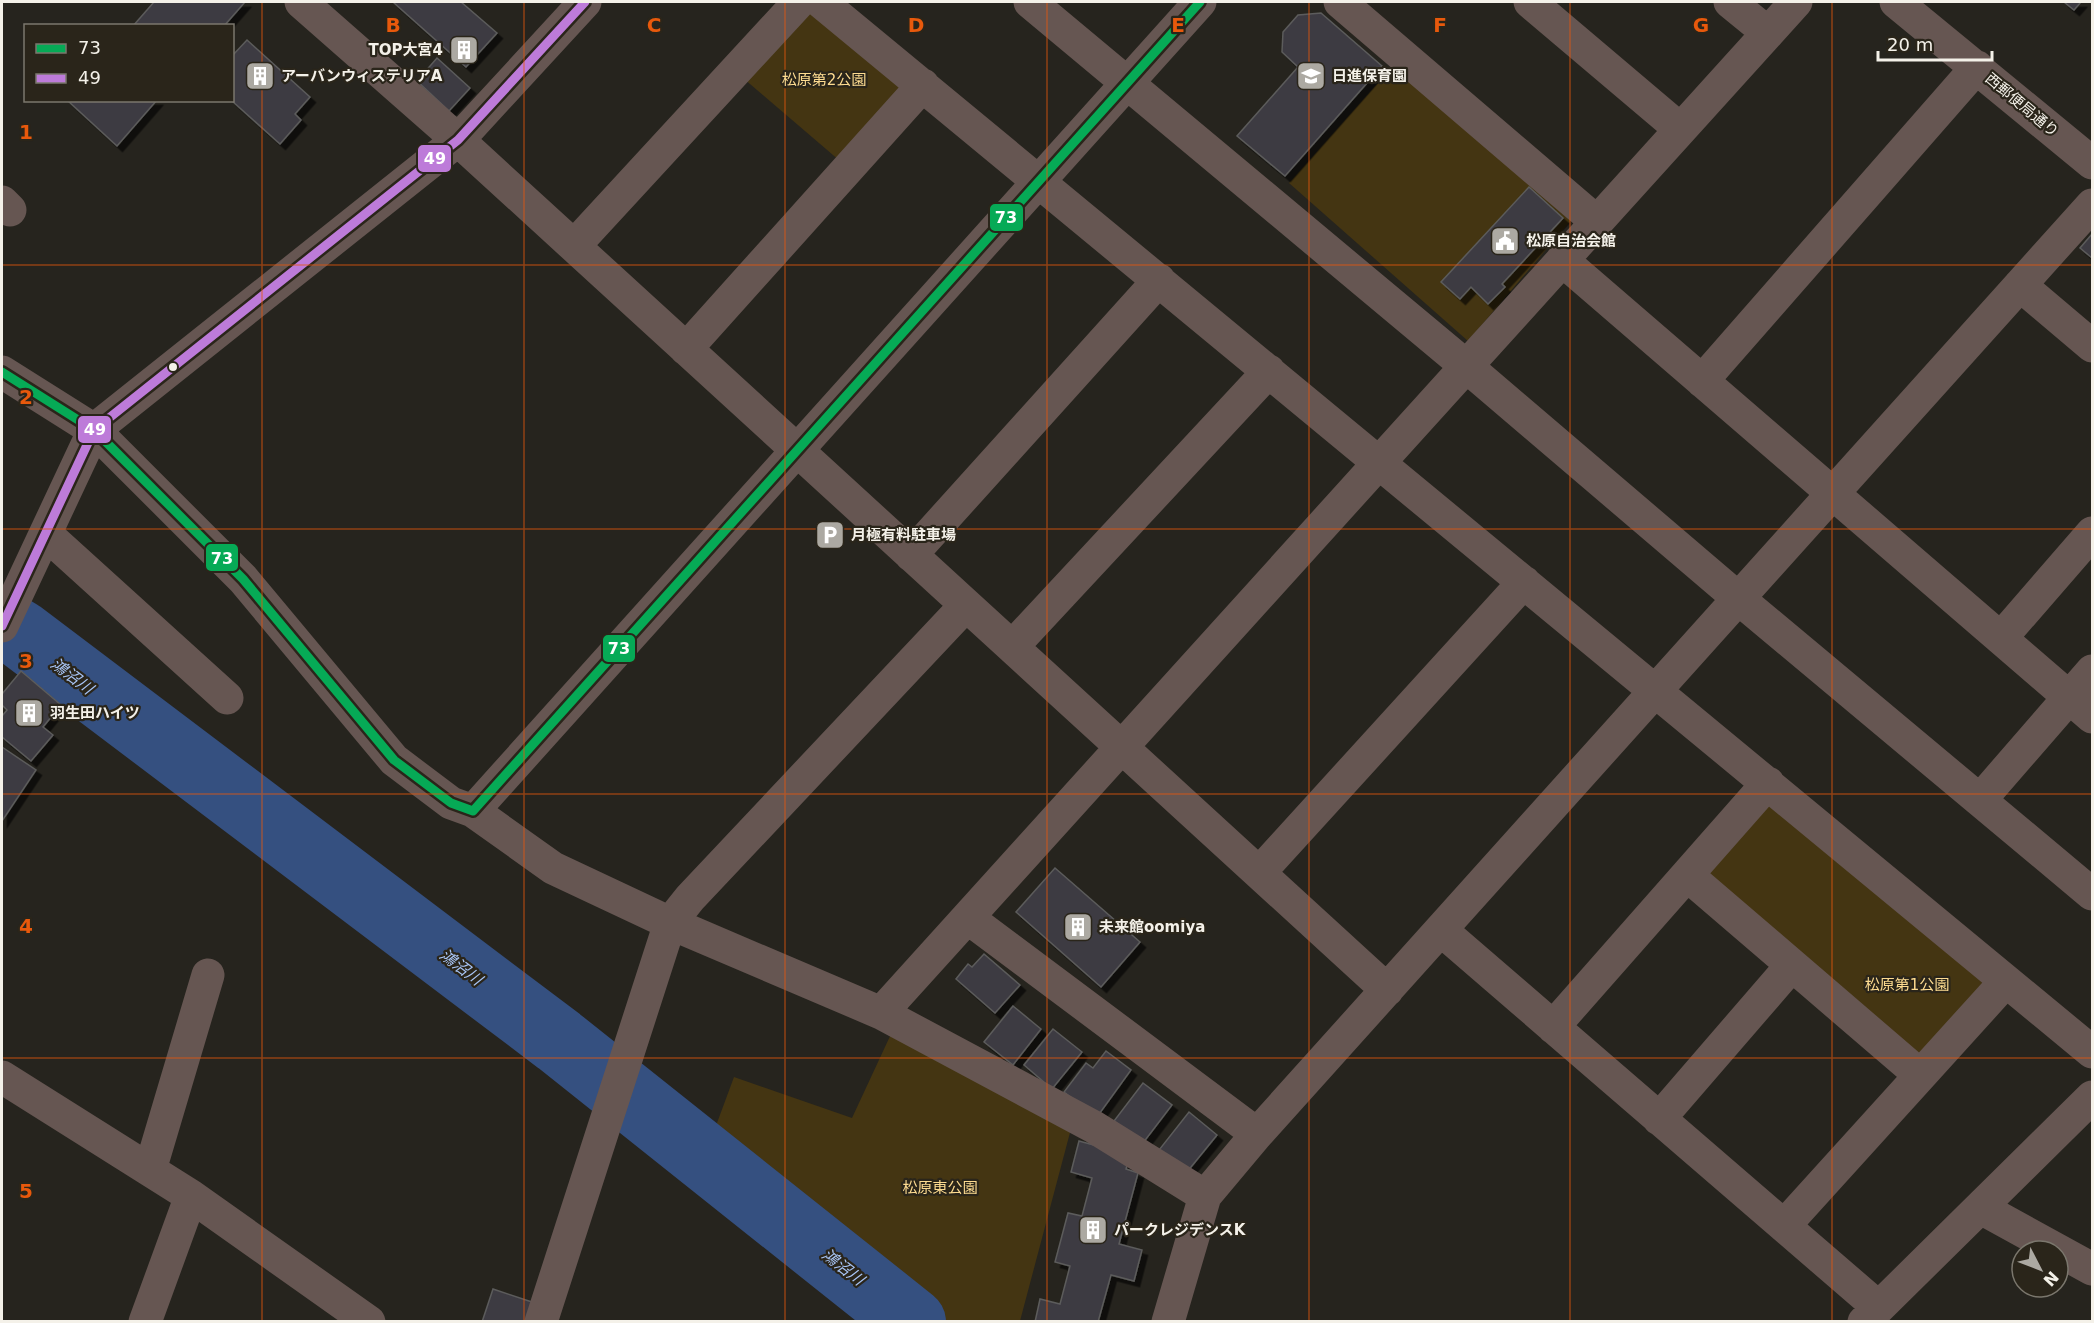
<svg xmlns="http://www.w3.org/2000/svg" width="2094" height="1323" viewBox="0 0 2094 1323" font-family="'DejaVu Sans','Noto Sans JP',sans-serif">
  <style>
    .green { fill: #443512 }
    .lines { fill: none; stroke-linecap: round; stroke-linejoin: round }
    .river { stroke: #355080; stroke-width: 68 }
    .building { fill: #3e3b43; stroke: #5c5c5b; stroke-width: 1.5; filter: url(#shadow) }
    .minor { stroke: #665652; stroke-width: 33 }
    .bus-1-casing { stroke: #2a251a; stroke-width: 14 }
    .bus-2-casing { stroke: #2a251a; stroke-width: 14 }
    .bus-1 { stroke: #06aa56; stroke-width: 9 }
    .bus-2 { stroke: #bd7bd9; stroke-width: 9 }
    .grid { fill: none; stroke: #e8590c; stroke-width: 1.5; stroke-opacity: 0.55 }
    .bus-dot { fill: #f4f1e9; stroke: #2a251a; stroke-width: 2 }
    .labels { text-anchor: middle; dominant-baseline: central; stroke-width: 4.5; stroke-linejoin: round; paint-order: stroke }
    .poi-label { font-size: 15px; font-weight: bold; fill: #f4f1e9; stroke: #2a251a; text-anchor: start }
    .park-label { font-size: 15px; fill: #fddb90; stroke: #2a251a }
    .street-label { font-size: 15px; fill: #f4f1e9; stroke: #2a251a }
    .water-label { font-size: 16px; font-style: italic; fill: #a8c5f6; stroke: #2a251a }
    .grid-label { font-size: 20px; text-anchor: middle; font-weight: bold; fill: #e8590c; stroke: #2a251a; stroke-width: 4.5; stroke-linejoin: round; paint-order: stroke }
    .line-badge { stroke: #2a251a; stroke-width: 2 }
    .badge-label { font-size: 16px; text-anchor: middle; font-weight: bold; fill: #fff }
  </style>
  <defs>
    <filter id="shadow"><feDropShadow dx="5.5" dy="5.5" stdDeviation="0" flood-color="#0009"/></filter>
  </defs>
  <rect width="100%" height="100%" fill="#26241e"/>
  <path class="green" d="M 808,2 L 906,83 L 840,161 L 743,78 Z
    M 1393,66 L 1573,218 L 1468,341 L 1289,183 Z
    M 1762,800 L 1995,984 L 1919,1069 L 1694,875 Z
    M 898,1019 L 1076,1110 L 1020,1321 L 928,1321 L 707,1150 L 734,1077 L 852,1118 Z"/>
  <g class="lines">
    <path class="river" d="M 2,623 L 20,634 L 559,1041 L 912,1322"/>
  </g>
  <path class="building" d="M 154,2 L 245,2 L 224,26 L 133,26 Z
    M 393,2 L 461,2 L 497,33 L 466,67 Z
    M 2064,2 L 2081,2 L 2074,10 Z
    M 1321,13 L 1382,66 L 1285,176 L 1237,136 L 1298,67 L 1282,52 L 1283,32 L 1298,15 Z
    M 247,40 L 310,97 L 295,114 L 301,120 L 280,144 L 231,100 L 232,100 L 232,56 Z
    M 437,58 L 470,88 L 449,111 L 417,81 Z
    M 67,100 L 157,100 L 117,146 Z
    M 1529,187 L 1563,218 L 1502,284 L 1505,287 L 1488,304 L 1471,287 L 1460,299 L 1441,282 Z
    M 2092,234 L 2092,258 L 2080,248 Z
    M 21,671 L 61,705 L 43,727 L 53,735 L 31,761 L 2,737 L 2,716 L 7,710 L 2,705 L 2,694 Z
    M 2,747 L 36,770 L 2,821 Z
    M 1055,868 L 1140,942 L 1101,987 L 1016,912 Z
    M 984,954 L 1020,985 L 995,1013 L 956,979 L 968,964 L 972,967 Z
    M 1013,1006 L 1041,1029 L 1013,1065 L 984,1042 Z
    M 1053,1029 L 1082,1052 L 1052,1089 L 1024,1065 Z
    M 1106,1051 L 1131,1070 L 1097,1117 L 1064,1092 L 1086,1063 L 1093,1068 Z
    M 1143,1083 L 1172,1105 L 1143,1143 L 1114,1121 Z
    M 1189,1112 L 1217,1135 L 1187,1172 L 1159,1150 Z
    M 1079,1141 L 1130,1155 L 1126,1169 L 1138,1173 L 1119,1244 L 1142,1250 L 1134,1281 L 1111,1275 L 1098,1322 L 1035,1322 L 1040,1299 L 1060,1304 L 1070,1266 L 1055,1262 L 1068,1213 L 1082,1216 L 1092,1178 L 1071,1172 Z
    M 493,1289 L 535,1303 L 529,1322 L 482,1322 Z"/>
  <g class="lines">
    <path class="minor" d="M 301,2 L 458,140 L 1387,990
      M 821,2 L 2092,1052
      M 1030,2 L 1466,366 L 1739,599 L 2092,894
      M 1340,2 L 1597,222
      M 1530,2 L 1680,129
      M 1730,2 L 1768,33
      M 1896,2 L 2092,163
      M 2,202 L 10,210
      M 574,246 L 799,2
      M 1562,260 L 2092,717
      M 2020,285 L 2092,346
      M 686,349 L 923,85
      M 2,372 L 94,430 L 243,579 L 394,760 L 451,803 L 473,811 L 553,868 L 670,923 L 881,1013 L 1094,1127 L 1205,1196
      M 1702,381 L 1977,67
      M 46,534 L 227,698
      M 911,555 L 1159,280
      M 2,626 L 94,430 L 458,140 L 585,2
      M 2001,638 L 2092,533
      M 1012,647 L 1269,371
      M 1981,799 L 2092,671
      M 473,811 L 1200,2
      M 1259,873 L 1524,582
      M 1687,875 L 1920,1075
      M 968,918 L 1257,1134
      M 1441,930 L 1878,1307
      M 881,1013 L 1796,2
      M 1553,1027 L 1768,783
      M 2,1077 L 191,1196 L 369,1322
      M 1659,1119 L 1792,965
      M 150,1170 L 208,975
      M 1981,1208 L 2092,1269
      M 1784,1226 L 2006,981
      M 145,1322 L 191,1196
      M 541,1322 L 670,923 L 690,898 L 966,605
      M 1168,1322 L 1205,1196 L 1257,1134 L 2092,205
      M 1864,1322 L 2092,1097"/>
    <g class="bus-1-casing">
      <path id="bus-1" d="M 2,372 L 94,430 L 243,579 L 394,760 L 451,803 L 473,811 L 1200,2"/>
    </g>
    <g class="bus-2-casing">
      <path id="bus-2" d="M 2,626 L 94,430 L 458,140 L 585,2"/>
    </g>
    <use href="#bus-1" class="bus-1"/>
    <use href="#bus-2" class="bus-2"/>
  </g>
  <path class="grid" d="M 262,2 L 262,1322M 524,2 L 524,1322M 785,2 L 785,1322M 1047,2 L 1047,1322M 1309,2 L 1309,1322M 1570,2 L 1570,1322M 1832,2 L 1832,1322M 2,265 L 2092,265M 2,529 L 2092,529M 2,794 L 2092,794M 2,1058 L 2092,1058"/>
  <defs>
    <g id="building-square" transform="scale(1.5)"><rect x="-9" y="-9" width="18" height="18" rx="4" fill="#aca9a2" stroke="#2a251a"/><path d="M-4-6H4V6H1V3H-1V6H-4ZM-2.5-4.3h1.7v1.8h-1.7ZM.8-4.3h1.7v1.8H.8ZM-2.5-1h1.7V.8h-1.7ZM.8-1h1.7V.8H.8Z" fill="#fff"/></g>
    <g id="school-square" transform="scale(1.5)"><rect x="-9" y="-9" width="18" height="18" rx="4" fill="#aca9a2" stroke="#2a251a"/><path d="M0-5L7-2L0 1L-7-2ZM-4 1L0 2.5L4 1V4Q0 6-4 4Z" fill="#fff"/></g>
    <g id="civic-square" transform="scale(1.5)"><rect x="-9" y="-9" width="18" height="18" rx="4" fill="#aca9a2" stroke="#2a251a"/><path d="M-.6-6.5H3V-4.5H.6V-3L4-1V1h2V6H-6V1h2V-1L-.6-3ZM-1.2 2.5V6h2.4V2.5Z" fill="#fff"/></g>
    <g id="parking-square" transform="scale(1.5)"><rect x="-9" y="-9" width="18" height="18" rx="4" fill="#aca9a2" stroke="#2a251a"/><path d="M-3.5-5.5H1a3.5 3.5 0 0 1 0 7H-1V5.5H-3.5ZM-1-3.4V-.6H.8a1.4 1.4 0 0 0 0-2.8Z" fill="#fff"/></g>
  </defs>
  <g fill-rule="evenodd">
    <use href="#building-square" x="464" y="50"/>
    <use href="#building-square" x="260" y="76"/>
    <use href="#school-square" x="1311" y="76"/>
    <use href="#civic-square" x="1505" y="241"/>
    <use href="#parking-square" x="830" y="535"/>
    <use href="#building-square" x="29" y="713"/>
    <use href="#building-square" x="1078" y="927"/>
    <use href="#building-square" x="1093" y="1230"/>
  </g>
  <circle class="bus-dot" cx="173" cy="367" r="5"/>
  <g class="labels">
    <g class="poi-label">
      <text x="443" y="50" text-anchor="end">TOP大宮4</text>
      <text x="281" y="76">アーバンウィステリアA</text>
      <text x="1332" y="76">日進保育園</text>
      <text x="1526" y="241">松原自治会館</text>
      <text x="851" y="535">月極有料駐車場</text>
      <text x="50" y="713">羽生田ハイツ</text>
      <text x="1099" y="927">未来館oomiya</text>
      <text x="1114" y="1230">パークレジデンスK</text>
    </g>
    <g class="park-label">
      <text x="824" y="80">松原第2公園</text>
      <text x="1907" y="985">松原第1公園</text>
      <text x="940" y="1188">松原東公園</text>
    </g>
    <g class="street-label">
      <text transform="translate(2022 105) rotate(40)">西郵便局通り</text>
    </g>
    <g class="water-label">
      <text transform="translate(72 676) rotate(37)">鴻沼川</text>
      <text transform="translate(461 967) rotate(37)">鴻沼川</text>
      <text transform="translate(843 1267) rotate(38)">鴻沼川</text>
    </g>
  </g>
  <g class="grid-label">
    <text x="393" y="32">B</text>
    <text x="654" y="32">C</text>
    <text x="916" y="32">D</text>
    <text x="1178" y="32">E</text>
    <text x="1440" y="32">F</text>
    <text x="1701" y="32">G</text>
    <text x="26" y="139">1</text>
    <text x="26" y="404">2</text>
    <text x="26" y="668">3</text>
    <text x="26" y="933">4</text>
    <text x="26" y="1198">5</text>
  </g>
  <g class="line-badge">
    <rect x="417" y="144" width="35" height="29" rx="6" fill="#bd7bd9"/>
    <rect x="989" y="203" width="35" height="29" rx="6" fill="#06aa56"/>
    <rect x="77" y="415" width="35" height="29" rx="6" fill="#bd7bd9"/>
    <rect x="205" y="543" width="34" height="29" rx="6" fill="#06aa56"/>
    <rect x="602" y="634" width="34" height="29" rx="6" fill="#06aa56"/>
  </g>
  <g class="badge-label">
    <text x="435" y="164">49</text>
    <text x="1006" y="223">73</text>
    <text x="95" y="435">49</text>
    <text x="222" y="564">73</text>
    <text x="619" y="654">73</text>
  </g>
  <rect width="2094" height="1323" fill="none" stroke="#f4f1e9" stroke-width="6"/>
  <rect x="24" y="24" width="210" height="78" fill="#2a251a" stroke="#7b776d" stroke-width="1.5"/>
  <rect x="36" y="44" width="30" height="9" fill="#06aa56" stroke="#7b776d" stroke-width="1.5"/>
  <text x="78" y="54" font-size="18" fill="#f4f1e9">73</text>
  <rect x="36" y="74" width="30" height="9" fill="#bd7bd9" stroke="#7b776d" stroke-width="1.5"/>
  <text x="78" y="84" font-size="18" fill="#f4f1e9">49</text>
  <g transform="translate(2040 1269) rotate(132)"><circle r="28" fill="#2a251a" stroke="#7b776d" stroke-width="1.5"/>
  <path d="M0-4.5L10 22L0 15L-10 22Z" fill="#aca9a2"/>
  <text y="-9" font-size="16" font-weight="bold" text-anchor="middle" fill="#f4f1e9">N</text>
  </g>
  <path d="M1878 51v9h114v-9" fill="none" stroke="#f4f1e9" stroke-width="3"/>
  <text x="1887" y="51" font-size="18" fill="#f4f1e9" stroke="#2a251a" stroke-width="4.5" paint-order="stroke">20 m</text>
</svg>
